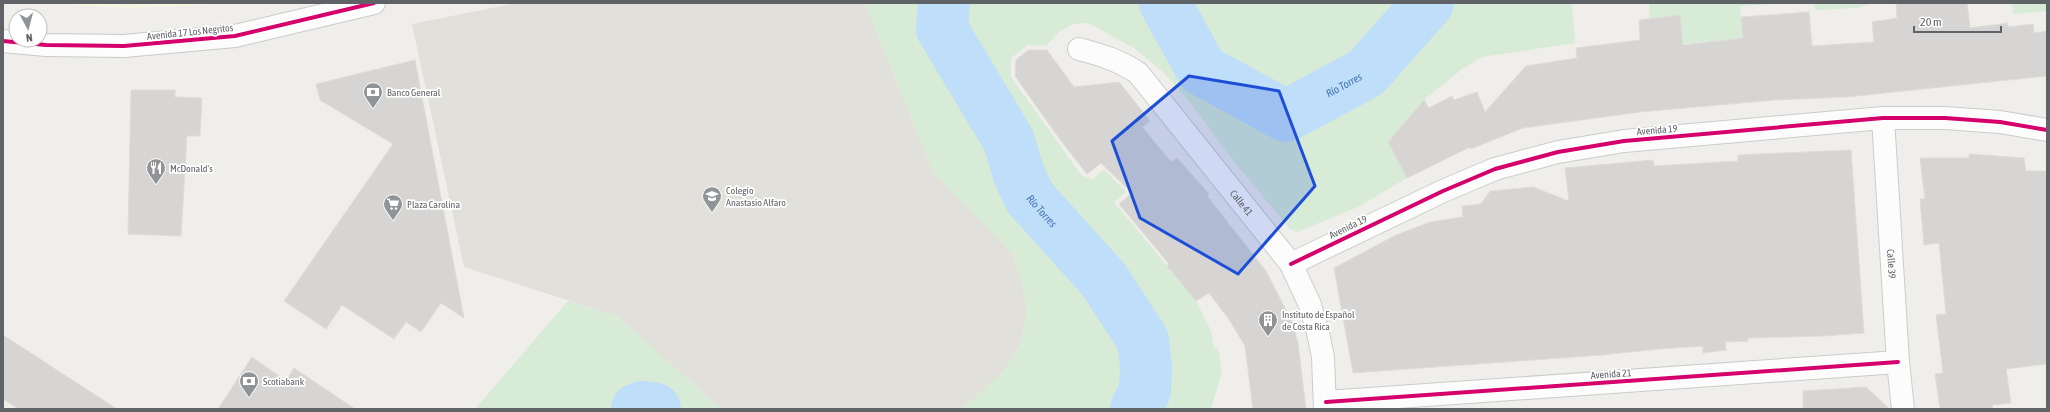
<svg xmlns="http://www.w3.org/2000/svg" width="2050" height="412" viewBox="0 0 2050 412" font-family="'Asap Condensed',sans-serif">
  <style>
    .commercial { fill: #f7f4e4 }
    .education { fill: #e2e0da }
    .green { fill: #d8ebd6 }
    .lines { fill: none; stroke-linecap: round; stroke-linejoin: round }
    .river { stroke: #bfdef9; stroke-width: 52 }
    .building { fill: #d6d5d3; stroke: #deddd9 }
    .street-casing { stroke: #cbcccc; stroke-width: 24 }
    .secondary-casing { stroke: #cacacb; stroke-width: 24 }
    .street { stroke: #fdfcfc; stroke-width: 22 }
    .secondary { stroke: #fdfcfc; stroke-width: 22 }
    .cycleway-casing { stroke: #fff; stroke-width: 6 }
    .cycleway { stroke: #d6006c; stroke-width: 4 }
    .marked { fill: #1d4ed8; fill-opacity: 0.2; stroke: #1d4ed8; stroke-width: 3; stroke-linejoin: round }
    .labels { text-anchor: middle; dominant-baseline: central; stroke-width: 3.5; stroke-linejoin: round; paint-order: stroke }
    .street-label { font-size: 10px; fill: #5f6368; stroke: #fff }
    .poi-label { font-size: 10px; fill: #5f6368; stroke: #fff; text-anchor: start }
    .water-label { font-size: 11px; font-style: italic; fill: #4477b3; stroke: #fff }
  </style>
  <rect width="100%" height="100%" fill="#efeeea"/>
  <path class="commercial" d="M 66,3 L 221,3 L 207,5 L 128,8 L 66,5 Z"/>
  <path class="education" d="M 516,3 L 865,3 L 934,174 L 1012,253 L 1022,283 L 1027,312 L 1020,346 L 1002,373 L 962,409 L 721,409 L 617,316 L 464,267 L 412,24 Z"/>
  <path class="green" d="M 865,3 L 1572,3 L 1575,43 L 1482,57 L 1462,69 L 1424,100 L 1388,142 L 1407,178 L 1358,207 L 1297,232 L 1290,229 L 1223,148 L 1194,107 L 1164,73 L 1134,48 L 1088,23 L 1073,24 L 1059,32 L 1046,46 L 1028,45 L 1011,58 L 1011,77 L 1082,176 L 1093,179 L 1104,169 L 1126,192 L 1114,202 L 1196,301 L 1211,331 L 1214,348 L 1218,348 L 1222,372 L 1211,409 L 962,409 L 1002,373 L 1020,346 L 1027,312 L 1022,283 L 1012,253 L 934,174 Z
    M 1649,3 L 1786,3 L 1740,6 L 1743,38 L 1683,44 L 1680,15 L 1650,19 Z
    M 1813,3 L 1874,3 L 1856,8 L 1816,10 Z
    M 2012,3 L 2047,3 L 2047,11 L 2013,14 Z
    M 568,301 L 617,316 L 721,409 L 475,409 Z"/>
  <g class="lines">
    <g class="river">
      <path id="s1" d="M 944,3 L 942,29 L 1009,141 L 1019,175 L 1030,198 L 1104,280 L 1143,340 L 1146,366 L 1145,391 L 1136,409"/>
      <path id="s2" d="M 1165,3 L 1202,70 L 1286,116 L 1366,73 L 1428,3"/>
      <path d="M 637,409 L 643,407 L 655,409"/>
    </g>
  </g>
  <path class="building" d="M 1896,3 L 1967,3 L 1970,28 L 2008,23 L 2008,27 L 2033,24 L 2034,33 L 2047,31 L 2047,76 L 1847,97 L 1775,100 L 1640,112 L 1523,128 L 1471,149 L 1470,147 L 1407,178 L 1388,142 L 1424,100 L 1429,108 L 1452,96 L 1454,100 L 1477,92 L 1485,112 L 1526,66 L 1577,58 L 1576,48 L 1640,40 L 1639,20 L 1680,15 L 1683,45 L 1743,38 L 1741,17 L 1809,12 L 1812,46 L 1874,42 L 1872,22 L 1897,18 Z
    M 1028,50 L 1047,50 L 1074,87 L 1119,82 L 1150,121 L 1142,127 L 1171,162 L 1177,158 L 1209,194 L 1207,196 L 1266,271 L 1292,322 L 1298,343 L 1306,409 L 1253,409 L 1245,346 L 1228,318 L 1209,293 L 1196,301 L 1167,266 L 1169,264 L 1119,204 L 1132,193 L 1101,163 L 1087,174 L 1061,141 L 1015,76 L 1016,60 Z
    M 415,60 L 464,318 L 441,303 L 421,332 L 406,322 L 394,339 L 342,305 L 326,329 L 284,301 L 393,144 L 320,100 L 316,84 Z
    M 131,90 L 175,90 L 175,97 L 202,98 L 200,136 L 187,136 L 181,236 L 128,234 Z
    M 1851,150 L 1864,333 L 1824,336 L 1748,338 L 1748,341 L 1725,342 L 1726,350 L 1703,353 L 1703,346 L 1659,349 L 1602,355 L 1353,373 L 1334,268 L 1394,236 L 1430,222 L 1463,217 L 1462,206 L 1481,204 L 1490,191 L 1533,187 L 1569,201 L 1565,168 L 1653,160 L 1654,166 L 1738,161 L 1738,155 Z
    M 1969,154 L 2024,158 L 2026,171 L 2047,171 L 2047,364 L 2006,369 L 2011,403 L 1992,405 L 1993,409 L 1940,409 L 1935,374 L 1943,373 L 1936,315 L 1946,314 L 1939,243 L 1924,245 L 1920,199 L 1925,199 L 1920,158 L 1969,158 Z
    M 3,335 L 117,409 L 18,409 L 3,399 Z
    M 252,357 L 286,381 L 294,368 L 355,409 L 218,409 Z
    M 1866,387 L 1890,409 L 1803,409 L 1803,391 Z"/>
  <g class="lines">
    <g class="street-casing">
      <g id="street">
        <path id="s3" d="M 1079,49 C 1101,55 1119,60 1138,73 L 1291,264 L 1310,305 L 1318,333 L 1323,357 L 1325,409"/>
        <path id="s4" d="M 1883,118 L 1898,362 L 1903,409"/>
        <path d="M 1291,264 L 1443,191 L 1495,169 L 1558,152 L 1624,141 L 1883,118 L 1945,118 L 2000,122 L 2047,130"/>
        <path d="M 1326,402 L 1898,362"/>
      </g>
    </g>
    <g class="secondary-casing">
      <path id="secondary" d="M 3,41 L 46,45 L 124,46 L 235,36 L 374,3"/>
    </g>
    <use href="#street" class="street"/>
    <use href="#secondary" class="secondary"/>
    <g class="cycleway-casing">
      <path id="cycleway" d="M 3,41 L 46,45 L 124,46 L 235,36 L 374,3
        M 1291,264 L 1443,191 L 1495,169 L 1558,152 L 1624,141 L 1883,118 L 1945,118 L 2000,122 L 2047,130
        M 1326,402 L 1898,362"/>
    </g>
    <use href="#cycleway" class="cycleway"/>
  </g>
  <path class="marked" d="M 1189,76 L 1279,91 L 1315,186 L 1238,274 L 1140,218 L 1112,141 Z"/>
  <defs>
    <g id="bank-pin" transform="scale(1)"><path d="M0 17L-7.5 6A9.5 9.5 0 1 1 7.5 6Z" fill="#919496" stroke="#fff"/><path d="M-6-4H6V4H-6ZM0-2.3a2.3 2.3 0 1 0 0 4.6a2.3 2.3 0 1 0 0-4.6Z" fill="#fff"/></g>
    <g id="restaurant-pin" transform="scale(1)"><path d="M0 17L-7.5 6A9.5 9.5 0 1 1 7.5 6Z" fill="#919496" stroke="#fff"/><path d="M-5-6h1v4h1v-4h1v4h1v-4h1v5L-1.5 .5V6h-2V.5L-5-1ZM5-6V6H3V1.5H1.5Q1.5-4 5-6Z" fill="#fff"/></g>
    <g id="school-pin" transform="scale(1)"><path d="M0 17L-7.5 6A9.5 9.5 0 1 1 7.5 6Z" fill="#919496" stroke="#fff"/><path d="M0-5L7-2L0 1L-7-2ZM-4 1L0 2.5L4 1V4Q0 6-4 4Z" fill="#fff"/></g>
    <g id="supermarket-pin" transform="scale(1)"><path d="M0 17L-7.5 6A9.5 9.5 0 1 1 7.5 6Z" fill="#919496" stroke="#fff"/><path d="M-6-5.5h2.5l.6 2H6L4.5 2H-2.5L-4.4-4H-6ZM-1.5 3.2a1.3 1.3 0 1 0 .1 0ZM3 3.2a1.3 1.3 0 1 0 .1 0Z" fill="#fff"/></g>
    <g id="building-pin" transform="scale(1)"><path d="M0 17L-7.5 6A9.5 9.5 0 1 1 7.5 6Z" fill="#919496" stroke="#fff"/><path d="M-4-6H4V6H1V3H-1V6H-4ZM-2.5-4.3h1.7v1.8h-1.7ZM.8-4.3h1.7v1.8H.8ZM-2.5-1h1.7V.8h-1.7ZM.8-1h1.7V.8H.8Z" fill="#fff"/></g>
  </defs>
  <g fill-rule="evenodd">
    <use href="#bank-pin" x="373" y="92"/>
    <use href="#restaurant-pin" x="156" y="168"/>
    <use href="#school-pin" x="712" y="196"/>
    <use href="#supermarket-pin" x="393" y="204"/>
    <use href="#building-pin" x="1268" y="320"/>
    <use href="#bank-pin" x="249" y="381"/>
  </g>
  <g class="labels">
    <g class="street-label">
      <text transform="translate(190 32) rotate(-6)">Avenida 17 Los Negritos</text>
      <text transform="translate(1657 130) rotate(-5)">Avenida 19</text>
      <text stroke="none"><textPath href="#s3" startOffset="230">Calle 41</textPath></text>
      <text transform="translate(1348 227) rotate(-26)">Avenida 19</text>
      <text stroke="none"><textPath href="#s4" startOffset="146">Calle 39</textPath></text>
      <text transform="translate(1611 374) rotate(-4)">Avenida 21</text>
    </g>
    <g class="poi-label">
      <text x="387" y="92">Banco General</text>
      <text x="170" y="168">McDonald's</text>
      <text x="726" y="190">Colegio<tspan x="726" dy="12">Anastasio Alfaro</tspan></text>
      <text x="407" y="204">Plaza Carolina</text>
      <text x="1282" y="314">Instituto de Español<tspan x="1282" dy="12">de Costa Rica</tspan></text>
      <text x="263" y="381">Scotiabank</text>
    </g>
    <g class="water-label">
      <text stroke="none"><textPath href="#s2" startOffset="238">Río Torres</textPath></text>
      <text stroke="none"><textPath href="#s1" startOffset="235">Río Torres</textPath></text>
    </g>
  </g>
  <rect width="2050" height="412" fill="none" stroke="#5f6368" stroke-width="8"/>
  <g transform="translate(28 28) rotate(173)"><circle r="19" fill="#ffffff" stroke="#bfc1c3"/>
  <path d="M0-3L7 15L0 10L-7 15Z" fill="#919496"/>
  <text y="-6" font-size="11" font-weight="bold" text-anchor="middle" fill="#5f6368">N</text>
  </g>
  <path d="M1914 26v6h87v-6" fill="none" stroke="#5f6368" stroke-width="2"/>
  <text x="1920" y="26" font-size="12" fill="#5f6368" stroke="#ffffff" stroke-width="3" paint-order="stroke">20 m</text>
</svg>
